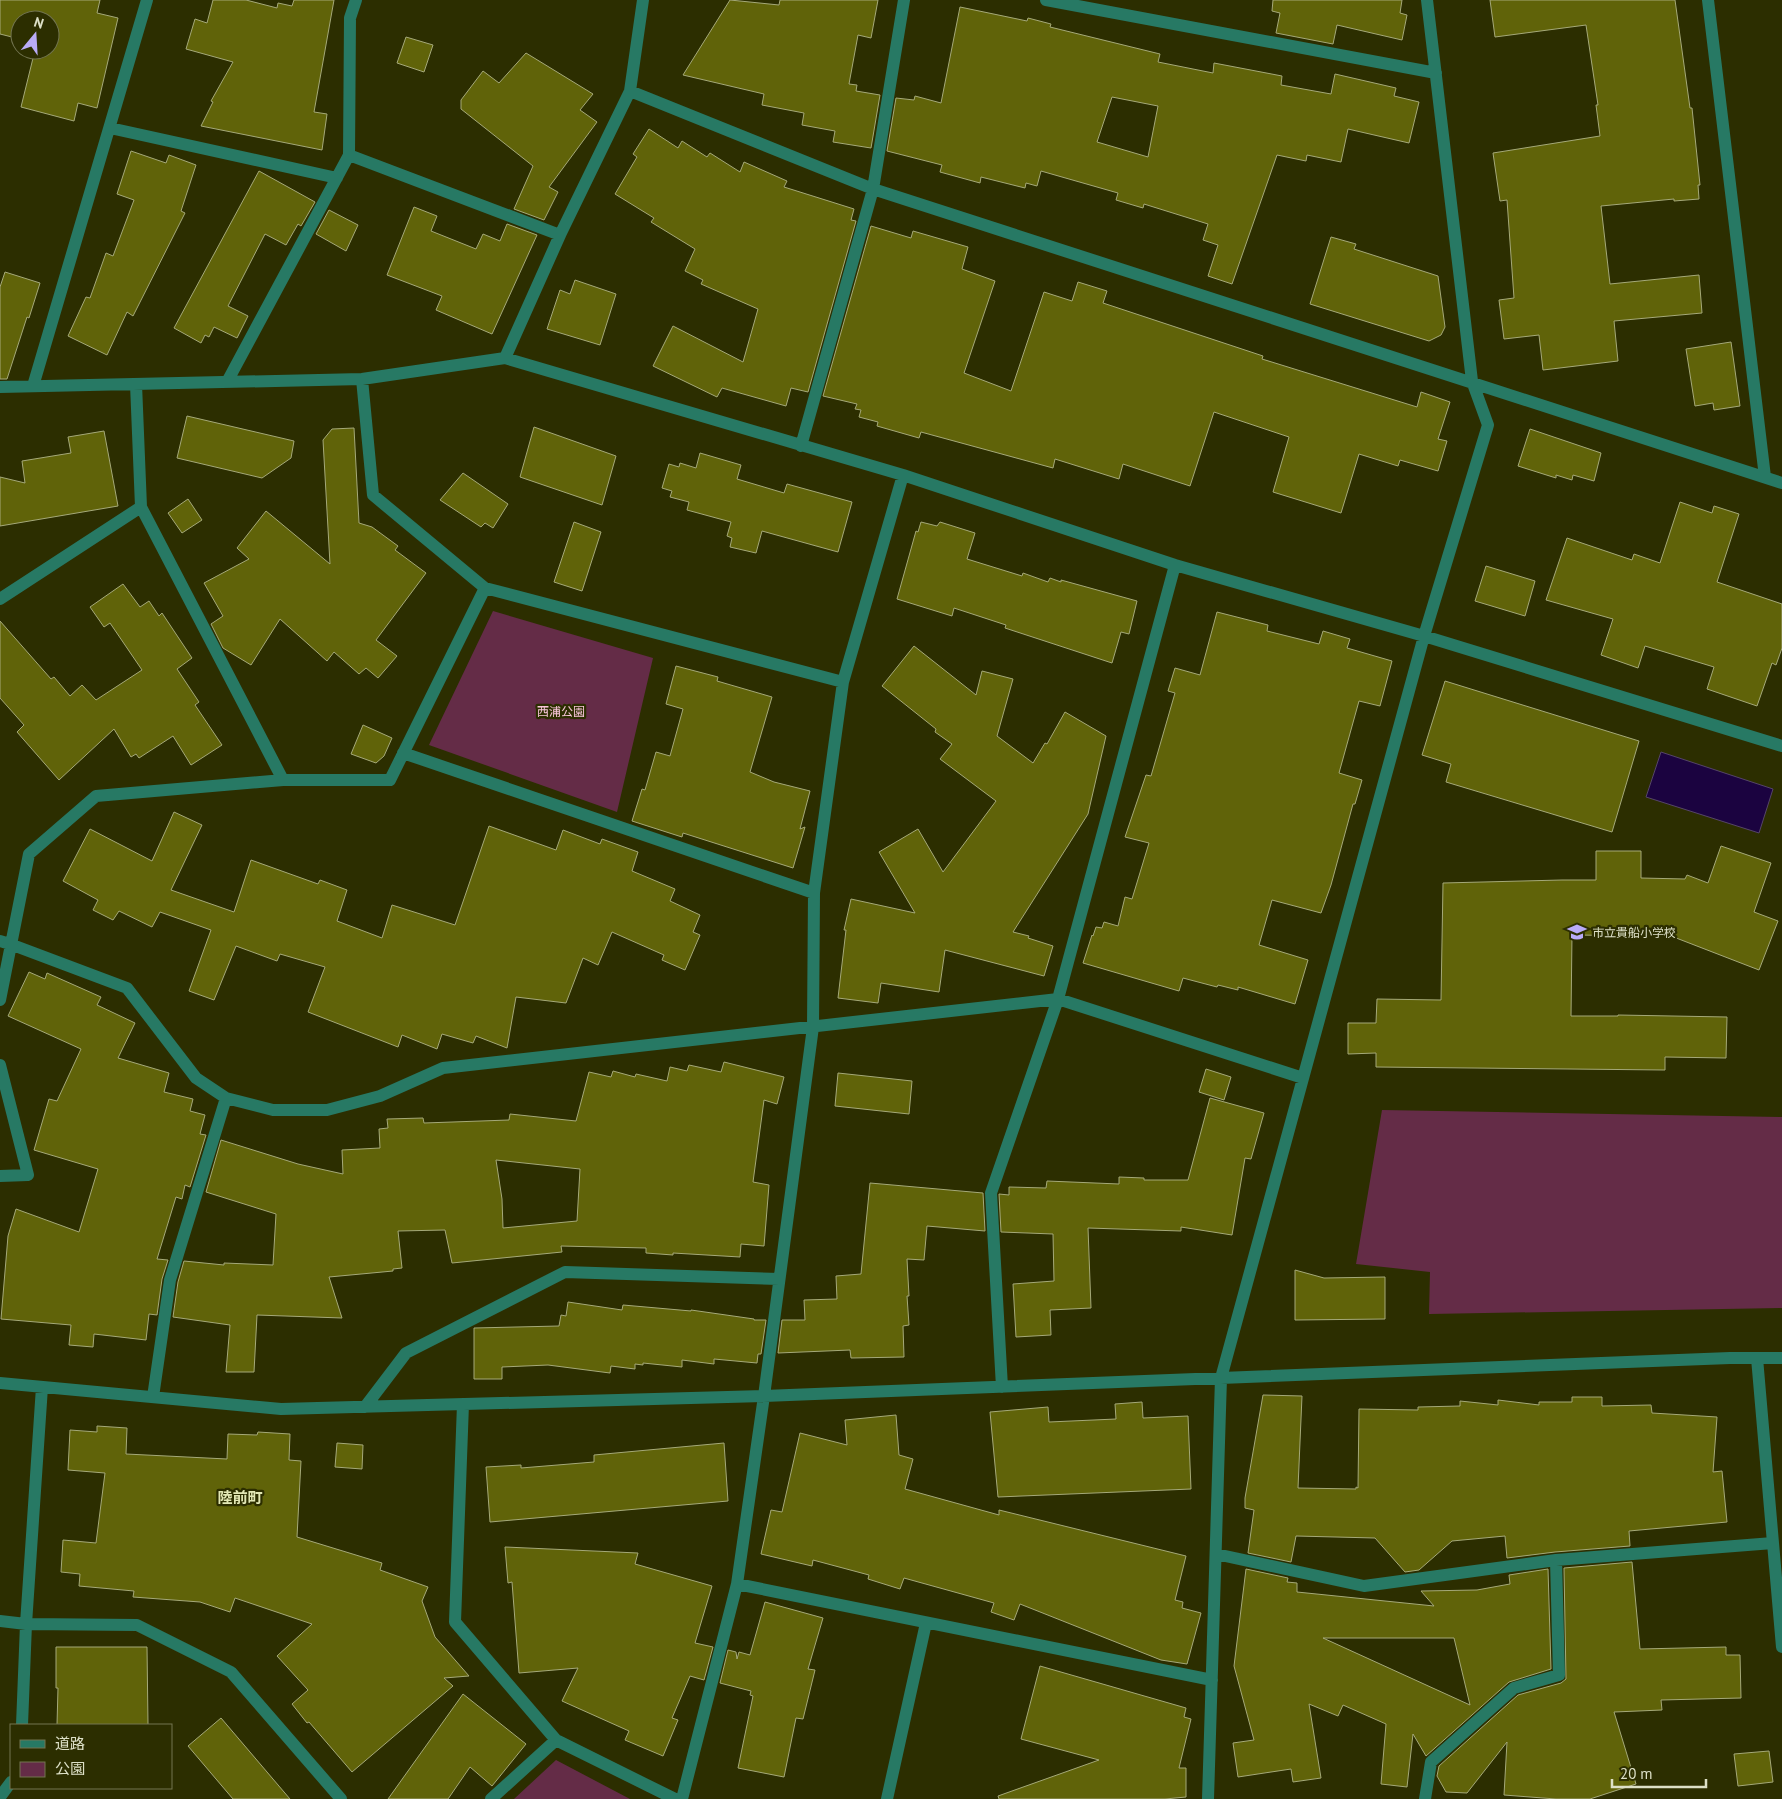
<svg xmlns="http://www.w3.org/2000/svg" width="1782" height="1799" viewBox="0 0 1782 1799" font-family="'PT Sans','Noto Sans JP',sans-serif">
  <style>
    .green { fill: #642c47 }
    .water { fill: #1b0340; stroke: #554568 }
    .building { fill: #606309; stroke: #a5a979; fill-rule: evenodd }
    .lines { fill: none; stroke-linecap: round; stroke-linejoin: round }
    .minor { stroke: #277964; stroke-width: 12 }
    .labels { text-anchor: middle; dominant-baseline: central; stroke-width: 4.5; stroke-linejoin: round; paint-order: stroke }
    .park-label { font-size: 12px; fill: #f8c5d9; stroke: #2c2e00 }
    .poi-label { font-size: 12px; fill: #dde0c7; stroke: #2c2e00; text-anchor: start }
    .quarter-label { font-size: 15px; font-weight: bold; fill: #e2e7b4; stroke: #2c2e00 }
  </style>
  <rect width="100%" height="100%" fill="#2c2e00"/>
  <path class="green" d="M 493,611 L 653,658 L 617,812 L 429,745 Z
    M 1382,1110 L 1782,1117 L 1782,1308 L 1429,1314 L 1430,1272 L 1356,1264 Z
    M 556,1760 L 630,1799 L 514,1799 Z"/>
  <path class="water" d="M 1661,752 L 1773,789 L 1759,833 L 1646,797 Z"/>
  <path class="building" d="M 0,0 L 100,0 L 97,13 L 118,18 L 97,108 L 78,103 L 74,121 L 21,107 L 35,50 L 50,50 L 50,20 L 20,20 L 20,39 L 0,34 Z
    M 213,0 L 246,0 L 277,8 L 278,3 L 292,6 L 294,0 L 334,0 L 314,112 L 327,114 L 322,150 L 201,126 L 213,102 L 211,101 L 233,62 L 186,49 L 195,19 L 207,23 Z
    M 730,0 L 779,5 L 780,0 L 878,0 L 871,38 L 858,35 L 849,84 L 857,85 L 856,91 L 880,95 L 871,148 L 833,142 L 835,131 L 802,125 L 804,113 L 762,105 L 764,94 L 683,75 Z
    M 1273,0 L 1402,0 L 1400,13 L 1407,15 L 1402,40 L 1337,25 L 1333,44 L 1276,33 L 1280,13 L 1272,11 Z
    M 1490,0 L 1675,0 L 1690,108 L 1692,108 L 1700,185 L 1698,185 L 1699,199 L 1674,201 L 1674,199 L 1601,206 L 1610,284 L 1699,275 L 1702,313 L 1614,321 L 1618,361 L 1543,370 L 1539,335 L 1504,339 L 1499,300 L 1514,298 L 1507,200 L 1500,201 L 1493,153 L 1600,136 L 1596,105 L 1598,105 L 1586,25 L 1495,37 Z
    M 960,7 L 1027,21 L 1028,18 L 1051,24 L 1050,27 L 1160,54 L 1158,62 L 1213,73 L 1214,63 L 1282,76 L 1281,85 L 1331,94 L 1335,74 L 1396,88 L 1394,96 L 1419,102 L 1409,143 L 1348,129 L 1341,162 L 1307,155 L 1306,161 L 1277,155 L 1232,284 L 1208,276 L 1218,245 L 1203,240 L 1208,224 L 1144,204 L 1143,208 L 1116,200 L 1118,193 L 1041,171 L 1037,186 L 1026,183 L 1025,188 L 981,177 L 980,183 L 940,172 L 942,165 L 887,151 L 896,98 L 914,100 L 915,96 L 941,103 ZM 1112,97 L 1158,106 L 1148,157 L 1097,142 Z
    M 406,37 L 433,45 L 424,72 L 397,63 Z
    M 526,53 L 593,94 L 580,110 L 597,122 L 549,187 L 558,192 L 544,220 L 514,209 L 533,166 L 461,109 L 461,100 L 483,71 L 499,83 Z
    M 649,129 L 678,148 L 682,141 L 707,157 L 710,153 L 740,172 L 744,162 L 787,181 L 784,187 L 854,209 L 851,220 L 856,221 L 808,392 L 791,388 L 786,406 L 722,388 L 717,397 L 653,366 L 673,326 L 743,362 L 758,309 L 701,284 L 703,280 L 685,271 L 695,249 L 651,222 L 654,218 L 615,194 L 637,157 L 633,154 Z
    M 131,151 L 166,163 L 169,155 L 196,165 L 181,211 L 185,213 L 133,316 L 127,312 L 107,355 L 68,336 L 86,297 L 90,298 L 106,253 L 113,256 L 134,200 L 117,194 Z
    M 259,171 L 315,202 L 301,226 L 298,224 L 286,245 L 265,234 L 228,306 L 248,316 L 237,338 L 214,327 L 209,337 L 205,335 L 201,343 L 174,328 Z
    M 414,207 L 437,216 L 431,231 L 476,249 L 483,234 L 500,241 L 507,224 L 537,235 L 492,334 L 436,310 L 442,296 L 387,275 Z
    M 329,210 L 358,225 L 346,251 L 316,234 Z
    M 871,226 L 911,238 L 913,231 L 968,247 L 962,269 L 995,281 L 964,373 L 1011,391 L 1044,292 L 1072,301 L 1078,282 L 1107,291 L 1103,303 L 1263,356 L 1262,359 L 1417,407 L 1421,392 L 1450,402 L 1438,439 L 1447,441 L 1438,471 L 1400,460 L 1398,466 L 1359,454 L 1341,513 L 1273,492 L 1289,437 L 1214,412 L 1190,486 L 1123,464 L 1119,479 L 1055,459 L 1053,468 L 921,432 L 919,438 L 877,426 L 878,422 L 859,417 L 861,410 L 855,409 L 857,404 L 823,396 Z
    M 1331,237 L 1356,244 L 1354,249 L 1438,276 L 1445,327 L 1441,335 L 1429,341 L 1310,304 Z
    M 5,272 L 40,283 L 29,318 L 27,317 L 7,379 L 0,379 L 0,287 Z
    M 575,280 L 616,294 L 600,345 L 547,329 L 560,290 L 570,294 Z
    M 1731,342 L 1740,406 L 1714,410 L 1713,403 L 1695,406 L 1686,349 Z
    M 187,416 L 294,441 L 291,458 L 262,478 L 177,458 Z
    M 534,427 L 616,456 L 602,505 L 520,477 Z
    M 354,428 L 359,523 L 372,527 L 398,546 L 395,550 L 426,573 L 376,640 L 397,656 L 378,678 L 366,668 L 359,674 L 334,652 L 327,661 L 280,619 L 251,665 L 223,648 L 211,624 L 223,616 L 204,583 L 249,559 L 237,548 L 266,511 L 330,564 L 323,440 L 332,429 Z
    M 1530,429 L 1601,453 L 1594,481 L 1573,475 L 1572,480 L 1556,475 L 1556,478 L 1518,466 Z
    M 104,431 L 118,506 L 0,526 L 0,477 L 25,483 L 22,461 L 71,453 L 68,437 Z
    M 700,453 L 741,465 L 737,479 L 784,493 L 787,484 L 852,502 L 838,552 L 762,531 L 756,553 L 730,547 L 732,538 L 727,536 L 731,522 L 687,510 L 689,502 L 670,497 L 672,491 L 662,488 L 669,464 L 679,467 L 680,463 L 696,468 Z
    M 463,473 L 508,504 L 493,528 L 485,523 L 481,527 L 440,500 Z
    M 188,499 L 202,520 L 182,533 L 168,513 Z
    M 1680,502 L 1712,513 L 1714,506 L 1739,514 L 1717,582 L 1782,604 L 1782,648 L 1776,665 L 1772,663 L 1757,706 L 1707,689 L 1714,667 L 1645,646 L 1638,668 L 1601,655 L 1613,619 L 1546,600 L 1567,538 L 1632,560 L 1634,554 L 1660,563 Z
    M 574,522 L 601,532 L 582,591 L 554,582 Z
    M 921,522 L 937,526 L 940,522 L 975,533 L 967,559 L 1022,576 L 1023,573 L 1048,582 L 1050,578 L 1061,582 L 1061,580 L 1137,601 L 1129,634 L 1121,632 L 1112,663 L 1005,628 L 1006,625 L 954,608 L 952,616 L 897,599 L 916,531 L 918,532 Z
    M 1486,566 L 1535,581 L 1525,616 L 1475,601 Z
    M 123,584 L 140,607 L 149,601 L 159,616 L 162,613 L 192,658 L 177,669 L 199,702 L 195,705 L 222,745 L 191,765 L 173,736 L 139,758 L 136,754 L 131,757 L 114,729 L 59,780 L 17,732 L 24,725 L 0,698 L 0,621 L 51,679 L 54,677 L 70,696 L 82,685 L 96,700 L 142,670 L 110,623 L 104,627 L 90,607 Z
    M 1217,612 L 1268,625 L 1267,631 L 1319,644 L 1323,631 L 1350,639 L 1347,648 L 1392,661 L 1380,706 L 1359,701 L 1339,773 L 1362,780 L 1355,804 L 1353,804 L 1331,885 L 1321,913 L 1272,900 L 1259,945 L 1308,960 L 1295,1004 L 1238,987 L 1238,990 L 1218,985 L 1217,987 L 1183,978 L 1179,991 L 1083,963 L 1092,935 L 1093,936 L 1096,927 L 1102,928 L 1104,922 L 1118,926 L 1125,897 L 1132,899 L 1149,843 L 1125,837 L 1146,775 L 1151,776 L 1175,693 L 1168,691 L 1175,668 L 1200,675 Z
    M 914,646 L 976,695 L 982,671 L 1013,679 L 997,736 L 1033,763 L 1045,743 L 1047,744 L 1065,712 L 1106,736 L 1088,814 L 1013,932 L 1029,936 L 1028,938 L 1053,946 L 1044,976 L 945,950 L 939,992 L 881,983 L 878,1003 L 838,998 L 846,930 L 844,930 L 851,899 L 915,913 L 879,852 L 918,829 L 943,872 L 996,801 L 940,759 L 952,744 L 935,732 L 936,729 L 882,686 Z
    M 676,666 L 718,677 L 717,681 L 772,697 L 750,772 L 774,782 L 810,791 L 800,829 L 805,827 L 793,868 L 683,833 L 682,837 L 632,821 L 642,789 L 645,790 L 656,752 L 670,756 L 683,709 L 666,704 Z
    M 1445,681 L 1639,741 L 1612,832 L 1446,782 L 1451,764 L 1422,755 Z
    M 363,725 L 392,738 L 384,756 L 376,763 L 351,754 Z
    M 174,812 L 202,825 L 171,890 L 234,912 L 251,860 L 318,884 L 320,880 L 347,890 L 337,921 L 382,938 L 392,905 L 455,925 L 489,826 L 556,850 L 563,830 L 600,844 L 602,839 L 638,852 L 632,871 L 675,889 L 670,901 L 700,915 L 693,932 L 700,935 L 685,970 L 662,960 L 664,955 L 612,932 L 598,965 L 583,958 L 566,1003 L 516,997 L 507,1048 L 476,1036 L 473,1043 L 442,1034 L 437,1049 L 402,1035 L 398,1047 L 308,1012 L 325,967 L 280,954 L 277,961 L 236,946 L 214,1000 L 189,991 L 211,930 L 160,912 L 152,927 L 119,911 L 113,920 L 93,910 L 98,900 L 63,881 L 90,829 L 152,861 Z
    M 1721,846 L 1771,863 L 1754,912 L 1778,921 L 1759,970 L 1671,936 L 1572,935 L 1571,1016 L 1618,1016 L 1618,1015 L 1727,1017 L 1726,1058 L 1665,1057 L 1665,1070 L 1376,1067 L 1376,1053 L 1348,1054 L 1348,1023 L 1376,1023 L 1377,999 L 1441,1000 L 1443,883 L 1562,880 L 1596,880 L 1596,851 L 1641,851 L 1641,878 L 1685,879 L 1687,875 L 1708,883 Z
    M 29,972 L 45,979 L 47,973 L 101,997 L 97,1005 L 135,1023 L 118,1058 L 169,1073 L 164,1092 L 193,1099 L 190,1111 L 205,1115 L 200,1134 L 206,1135 L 190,1187 L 185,1185 L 182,1199 L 176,1197 L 157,1259 L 168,1260 L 162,1279 L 157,1315 L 149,1314 L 146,1340 L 94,1334 L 93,1347 L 69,1345 L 71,1325 L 1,1319 L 8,1236 L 16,1209 L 79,1232 L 98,1169 L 34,1150 L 49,1099 L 57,1101 L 81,1049 L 8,1016 Z
    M 724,1062 L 784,1077 L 777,1104 L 764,1100 L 753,1182 L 769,1185 L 764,1246 L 741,1244 L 740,1257 L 673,1253 L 673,1255 L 646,1253 L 646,1248 L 561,1246 L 562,1252 L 452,1263 L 445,1230 L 398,1231 L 402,1268 L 393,1269 L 393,1271 L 329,1277 L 342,1318 L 257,1315 L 254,1372 L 226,1372 L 230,1325 L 173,1317 L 178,1282 L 184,1261 L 224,1265 L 224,1263 L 273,1265 L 276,1214 L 206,1192 L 221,1140 L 298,1164 L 343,1174 L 342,1150 L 380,1148 L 379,1129 L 388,1128 L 387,1119 L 423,1118 L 424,1123 L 509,1120 L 510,1114 L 576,1121 L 589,1072 L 611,1077 L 613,1071 L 635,1077 L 636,1074 L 667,1081 L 670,1067 L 687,1071 L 689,1065 L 721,1072 ZM 496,1160 L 580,1169 L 577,1221 L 503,1228 L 502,1199 Z
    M 1206,1069 L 1231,1077 L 1224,1100 L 1199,1092 Z
    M 838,1073 L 912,1081 L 909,1114 L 835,1106 Z
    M 1210,1098 L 1264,1113 L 1251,1159 L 1245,1158 L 1232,1235 L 1181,1227 L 1181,1231 L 1088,1228 L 1091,1308 L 1050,1310 L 1051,1335 L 1016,1337 L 1013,1284 L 1054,1281 L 1053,1234 L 1001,1232 L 999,1194 L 1009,1195 L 1009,1187 L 1046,1188 L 1047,1181 L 1119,1184 L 1119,1177 L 1144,1178 L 1144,1180 L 1188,1180 Z
    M 870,1183 L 983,1193 L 985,1231 L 927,1226 L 924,1260 L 907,1259 L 909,1296 L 907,1296 L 909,1325 L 903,1326 L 904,1357 L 851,1358 L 850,1350 L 778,1353 L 782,1320 L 805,1320 L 804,1300 L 837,1299 L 836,1276 L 861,1274 Z
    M 1295,1270 L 1324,1278 L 1385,1277 L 1385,1319 L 1295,1320 Z
    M 568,1302 L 622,1310 L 623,1305 L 691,1311 L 691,1310 L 754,1319 L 754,1320 L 766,1320 L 761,1354 L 758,1354 L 757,1363 L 714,1359 L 714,1364 L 682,1360 L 682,1367 L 643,1363 L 643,1365 L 635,1364 L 635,1369 L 611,1366 L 610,1373 L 548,1365 L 502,1367 L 502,1379 L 474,1379 L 474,1328 L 559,1326 L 561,1315 L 566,1316 Z
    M 1263,1395 L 1302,1396 L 1298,1488 L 1356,1489 L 1356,1487 L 1358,1488 L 1359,1409 L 1418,1410 L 1418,1407 L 1460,1406 L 1460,1401 L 1498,1405 L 1498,1400 L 1539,1405 L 1539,1402 L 1572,1402 L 1572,1397 L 1602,1397 L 1602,1406 L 1651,1405 L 1652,1413 L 1717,1417 L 1713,1472 L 1722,1471 L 1727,1522 L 1629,1531 L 1630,1546 L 1555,1552 L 1507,1558 L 1505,1536 L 1452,1541 L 1419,1570 L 1405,1572 L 1375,1538 L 1296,1536 L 1291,1562 L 1248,1553 L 1254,1510 L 1245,1508 L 1245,1498 Z
    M 1142,1402 L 1143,1418 L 1188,1416 L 1191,1489 L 998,1497 L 990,1412 L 1048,1407 L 1049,1422 L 1116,1419 L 1115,1404 Z
    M 896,1415 L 899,1455 L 913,1459 L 905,1489 L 999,1515 L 999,1510 L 1186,1556 L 1175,1600 L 1183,1602 L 1182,1608 L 1201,1613 L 1187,1664 L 1161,1660 L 1020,1604 L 1014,1620 L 991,1612 L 994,1603 L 904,1578 L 900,1589 L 868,1579 L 869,1575 L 813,1560 L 812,1566 L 761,1554 L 771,1510 L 782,1512 L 800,1433 L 847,1445 L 845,1420 Z
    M 97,1426 L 127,1428 L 126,1454 L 227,1459 L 228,1434 L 257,1435 L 258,1432 L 290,1434 L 289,1460 L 301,1461 L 297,1537 L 382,1563 L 380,1570 L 428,1587 L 422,1601 L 435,1637 L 469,1676 L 444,1678 L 453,1686 L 352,1772 L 309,1722 L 307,1723 L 292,1704 L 308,1690 L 277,1656 L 312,1624 L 235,1598 L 230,1612 L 200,1602 L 133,1597 L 134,1591 L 79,1586 L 80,1574 L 61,1572 L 63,1540 L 96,1543 L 105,1473 L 68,1470 L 70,1430 L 97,1432 Z
    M 337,1443 L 363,1445 L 362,1469 L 335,1467 Z
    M 724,1443 L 728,1501 L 490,1522 L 486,1467 L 521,1465 L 521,1468 L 594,1462 L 594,1455 Z
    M 505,1547 L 638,1553 L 635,1564 L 712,1586 L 695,1643 L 713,1647 L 704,1680 L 690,1676 L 672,1718 L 678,1720 L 663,1756 L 625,1740 L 629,1731 L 562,1701 L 578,1668 L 519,1673 L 512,1582 L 508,1583 Z
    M 1632,1562 L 1640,1649 L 1726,1647 L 1726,1655 L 1740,1655 L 1741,1698 L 1661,1700 L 1662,1710 L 1614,1712 L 1636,1784 L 1590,1799 L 1556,1799 L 1504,1795 L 1507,1742 L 1467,1793 L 1446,1792 L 1437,1776 L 1439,1766 L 1518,1695 L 1561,1683 L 1566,1679 L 1564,1568 Z
    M 1246,1569 L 1288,1578 L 1287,1582 L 1297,1583 L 1297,1592 L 1434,1606 L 1421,1591 L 1477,1590 L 1510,1584 L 1509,1575 L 1548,1569 L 1551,1669 L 1509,1682 L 1426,1756 L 1413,1734 L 1407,1787 L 1381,1784 L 1386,1724 L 1343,1705 L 1338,1716 L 1309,1704 L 1321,1778 L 1293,1782 L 1291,1769 L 1238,1777 L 1233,1743 L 1254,1740 L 1234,1666 ZM 1323,1638 L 1454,1638 L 1470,1705 Z
    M 765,1602 L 823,1618 L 808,1669 L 815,1670 L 803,1719 L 796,1718 L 784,1777 L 738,1768 L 753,1696 L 750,1695 L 751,1691 L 720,1683 L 728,1650 L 736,1652 L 737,1659 L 739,1652 L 750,1655 Z
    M 56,1647 L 147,1647 L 148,1725 L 57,1725 L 58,1688 L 56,1688 Z
    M 1040,1666 L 1186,1708 L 1184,1717 L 1191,1719 L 1179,1768 L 1186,1768 L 1186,1797 L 1165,1799 L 999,1799 L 998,1796 L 1099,1760 L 1021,1739 Z
    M 463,1694 L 526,1744 L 492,1786 L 470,1767 L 448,1799 L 388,1799 Z
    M 221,1718 L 290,1799 L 233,1799 L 188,1746 Z
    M 1769,1751 L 1773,1782 L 1738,1786 L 1734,1754 Z"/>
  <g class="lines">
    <path class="minor" d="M 1046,0 L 1436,73
      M 1708,0 L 1765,477
      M 630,91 L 873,189 L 1782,483
      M 110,128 L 337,178
      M 349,155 L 560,235
      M 505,358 L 560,235 L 630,91 L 643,0
      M 362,379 L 373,495 L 485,588 L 843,682
      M 227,382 L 349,155 L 350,18 L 356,0
      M 136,384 L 141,507 L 283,780
      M 33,386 L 147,0
      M 0,387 L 362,379 L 505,358 L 903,475 L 1175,565 L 1424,636 L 1782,746
      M 801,446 L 873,189 L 904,0
      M 0,599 L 141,507
      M 403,753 L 814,893
      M 0,941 L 10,944 L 127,988 L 196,1078 L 226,1098 L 273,1110 L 327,1110 L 380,1096 L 443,1068 L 1058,999 L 1303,1078
      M 0,1000 L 29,854 L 96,796 L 283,780 L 390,780 L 485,588
      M 0,1065 L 28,1175 L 0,1176
      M 1757,1358 L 1782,1647
      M 0,1383 L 281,1409 L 764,1396 L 1730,1358 L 1782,1358
      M 1002,1387 L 991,1193 L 1058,999 L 1175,565
      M 153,1397 L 170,1280 L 226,1098
      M 463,1404 L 455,1622 L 556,1740 L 675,1799
      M 365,1407 L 406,1353 L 565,1272 L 779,1279
      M 1216,1554 L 1364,1586 L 1556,1560 L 1773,1543
      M 737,1584 L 1212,1680
      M 0,1621 L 26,1624 L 137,1625 L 231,1672 L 341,1799
      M 22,1725 L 26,1624 L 42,1387
      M 0,1797 L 11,1782
      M 491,1799 L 556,1740
      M 682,1799 L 737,1584 L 764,1396 L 813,1027 L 814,893 L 843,682 L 903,475
      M 887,1799 L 926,1623
      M 1208,1799 L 1221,1378 L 1424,636 L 1488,425 L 1472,381 L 1427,0
      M 1425,1799 L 1431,1762 L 1514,1688 L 1559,1675 L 1556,1560"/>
  </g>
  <defs>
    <g id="school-bare" transform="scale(1.5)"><path d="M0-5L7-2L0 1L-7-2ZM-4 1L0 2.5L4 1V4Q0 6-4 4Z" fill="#b9abf7" stroke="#2c2e00" stroke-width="2.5" paint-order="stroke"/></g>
  </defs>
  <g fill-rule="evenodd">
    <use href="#school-bare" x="1577" y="932"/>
  </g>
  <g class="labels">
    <g class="park-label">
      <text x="561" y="711">西浦公園</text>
    </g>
    <g class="poi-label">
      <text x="1592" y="932">市立貴船小学校</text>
    </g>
    <g class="quarter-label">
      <text x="240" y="1497">陸前町</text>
    </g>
  </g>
  <rect x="10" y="1724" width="162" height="65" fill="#2c2e00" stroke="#737550"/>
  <rect x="20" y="1740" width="25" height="8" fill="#277964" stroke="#737550"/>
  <text x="55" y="1749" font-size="15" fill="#dde0c7">道路</text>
  <rect x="20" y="1762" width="25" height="15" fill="#642c47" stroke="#737550"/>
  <text x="55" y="1774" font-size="15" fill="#dde0c7">公園</text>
  <g transform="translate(35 35) rotate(18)"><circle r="24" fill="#2c2e00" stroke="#737550"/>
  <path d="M0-4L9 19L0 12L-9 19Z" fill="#b9abf7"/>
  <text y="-8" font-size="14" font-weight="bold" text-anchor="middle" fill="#dde0c7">N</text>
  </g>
  <path d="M1612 1779v8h94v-8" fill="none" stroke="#dde0c7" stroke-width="2.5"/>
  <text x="1620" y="1779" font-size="15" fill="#dde0c7" stroke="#2c2e00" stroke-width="4" paint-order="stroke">20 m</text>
</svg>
